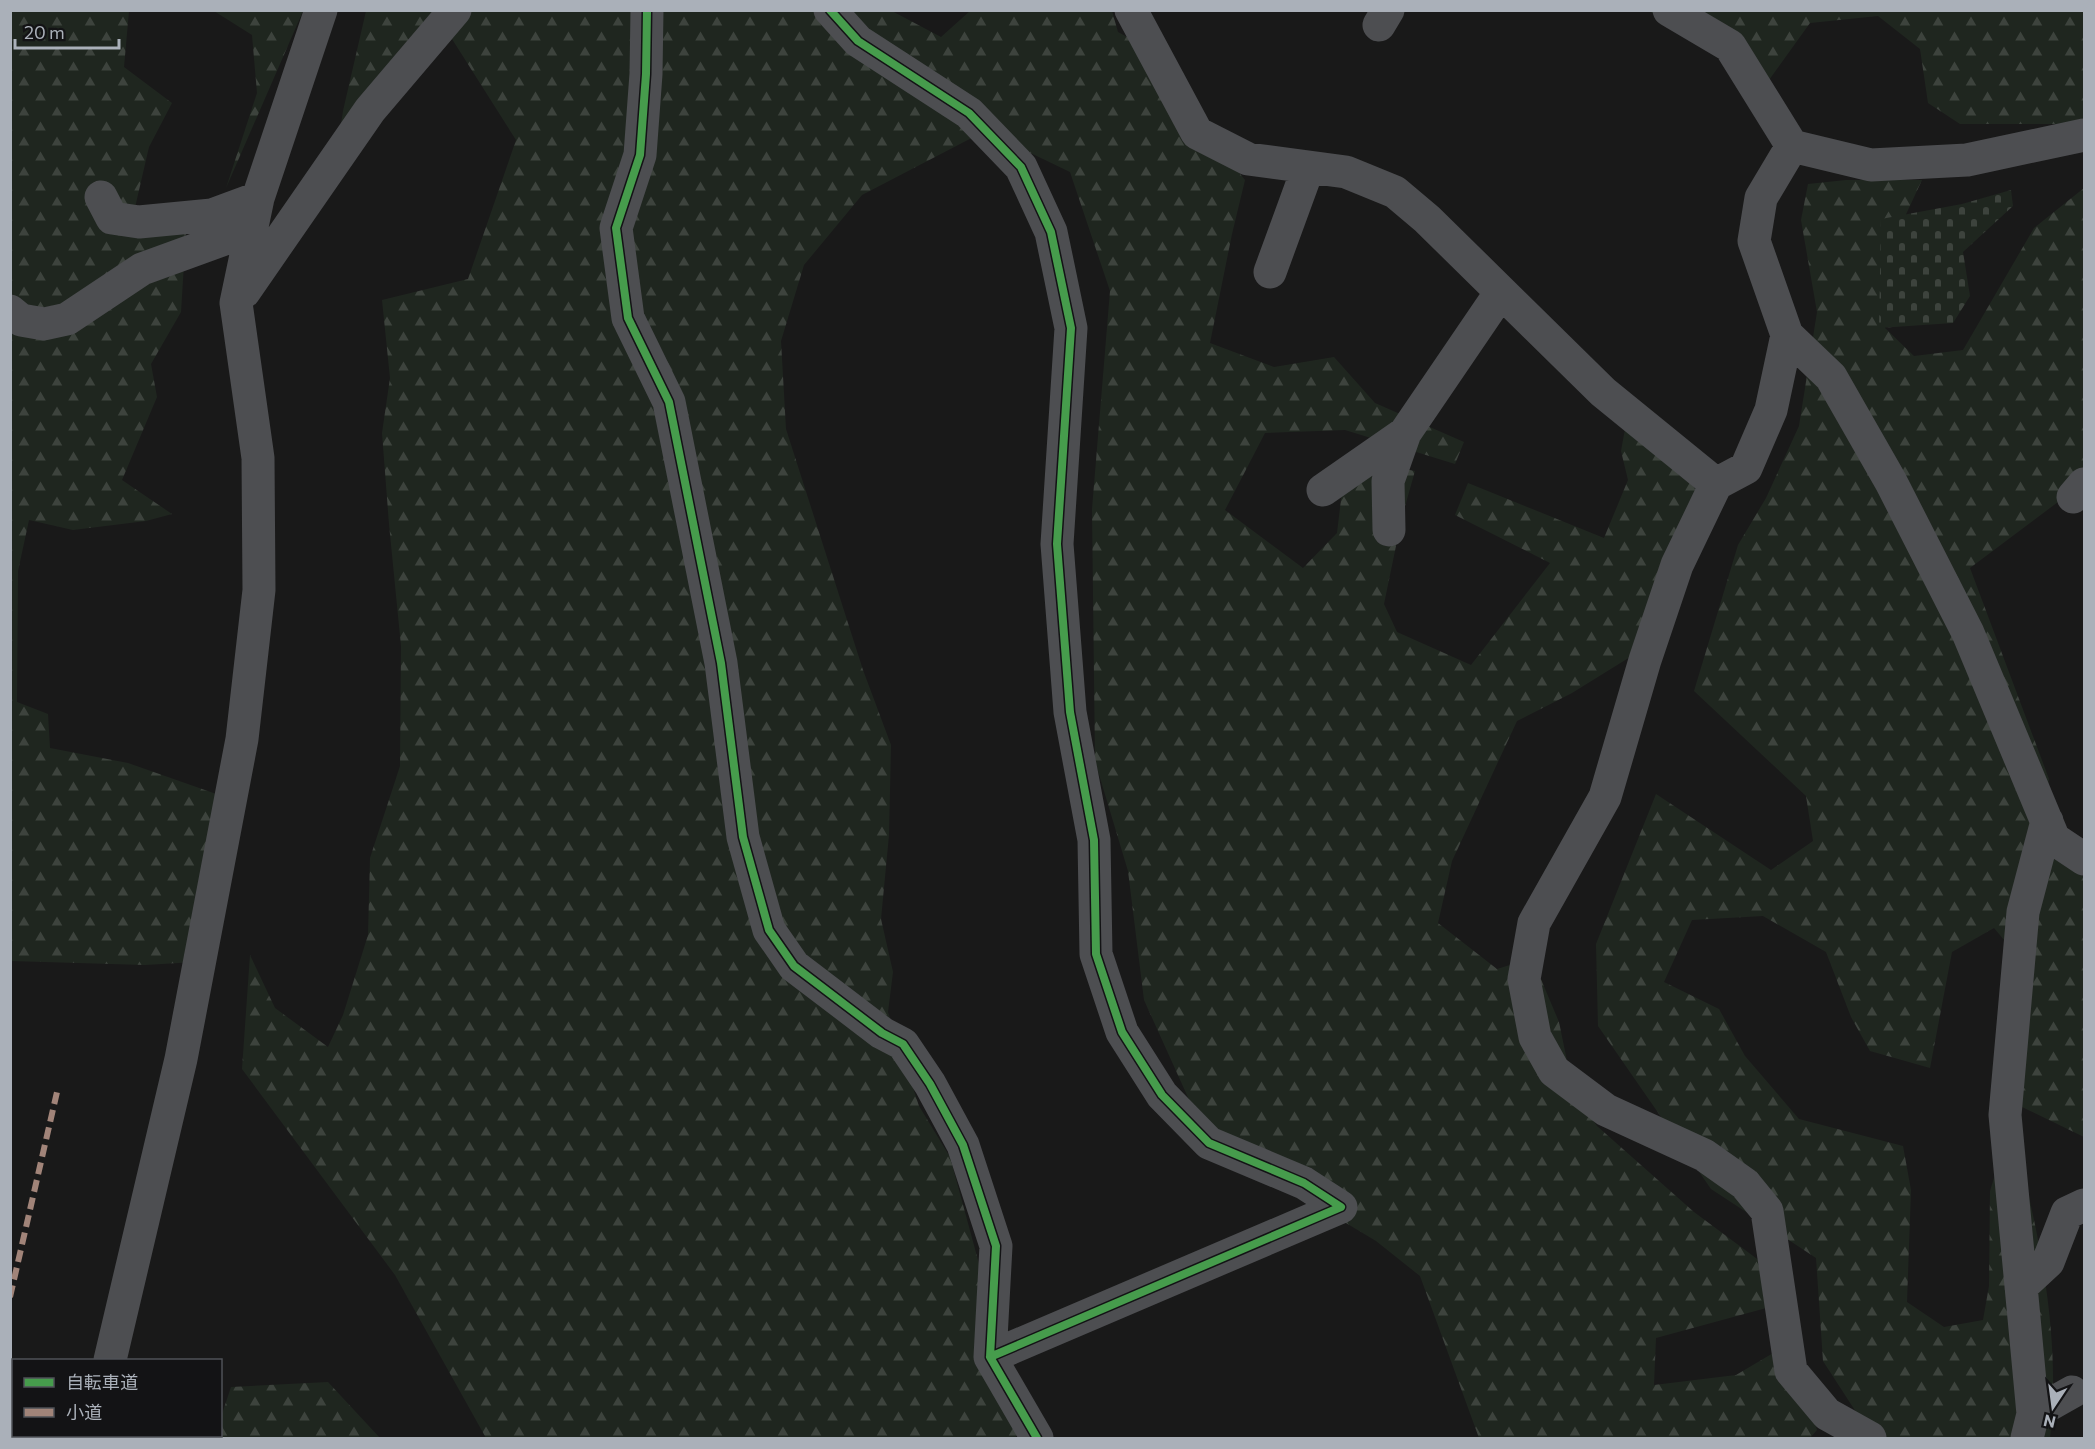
<svg xmlns="http://www.w3.org/2000/svg" width="2095" height="1449" viewBox="0 0 2095 1449" font-family="Commissioner,'Noto Sans JP',sans-serif">
  <style>
    .forest { fill: url(#forest-firs) }
    .cemetery { fill: url(#cemetery-stones) }
    .lines { fill: none; stroke-linecap: round; stroke-linejoin: round }
    .street { stroke: #4d4e51; stroke-width: 33 }
    .quiet { stroke: #a18479; stroke-width: 6; stroke-dasharray: 12 6; stroke-linecap: butt }
    .cycleway-casing { stroke: #131315; stroke-width: 11 }
    .cycleway { stroke: #469c4c; stroke-width: 8 }
  </style>
  <defs>
    <pattern id="forest-firs" width="22" height="20" patternUnits="userSpaceOnUse" patternTransform="scale(1.5)"><rect width="22" height="20" fill="#1f261f"/><path d="M5 1l3.5 6h-7zM16 11l3.5 6h-7z" fill="#3d433d"/></pattern>
    <pattern id="cemetery-stones" width="16" height="16" patternUnits="userSpaceOnUse" patternTransform="scale(1.5)"><rect width="16" height="16" fill="#1f261f"/><path d="M2 7V4a2 2 0 0 1 4 0v3zM10 15v-3a2 2 0 0 1 4 0v3z" fill="#3d433d"/></pattern>
  </defs>
  <rect width="100%" height="100%" fill="#191919"/>
  <path class="forest" d="M 890,10 L 941,37 L 970,11 L 1112,11 L 1118,32 L 1158,54 L 1203,127 L 1245,180 L 1232,234 L 1210,343 L 1274,367 L 1334,357 L 1375,403 L 1464,442 L 1455,464 L 1345,430 L 1265,433 L 1225,510 L 1303,568 L 1337,533 L 1346,458 L 1415,471 L 1402,517 L 1384,604 L 1397,632 L 1471,665 L 1550,563 L 1455,515 L 1468,483 L 1604,538 L 1628,480 L 1621,451 L 1627,418 L 1681,465 L 1713,512 L 1664,636 L 1572,693 L 1517,721 L 1452,861 L 1438,923 L 1497,969 L 1532,958 L 1559,1022 L 1573,1090 L 1597,1126 L 1694,1212 L 1776,1273 L 1770,1307 L 1656,1338 L 1654,1385 L 1736,1375 L 1792,1342 L 1817,1430 L 1810,1438 L 1479,1438 L 1420,1276 L 1376,1241 L 1251,1166 L 1191,1104 L 1144,1000 L 1128,871 L 1095,761 L 1092,509 L 1110,291 L 1070,172 L 985,131 L 862,195 L 804,265 L 781,341 L 786,429 L 863,670 L 891,745 L 889,835 L 881,919 L 893,972 L 888,1012 L 919,1106 L 950,1157 L 994,1319 L 1017,1435 L 1015,1438 L 486,1438 L 395,1275 L 242,1069 L 250,955 L 275,1008 L 328,1047 L 343,1015 L 368,935 L 370,858 L 400,766 L 401,646 L 389,524 L 382,433 L 390,378 L 382,300 L 468,279 L 516,140 L 452,39 L 360,144 L 332,181 L 343,111 L 366,11 Z
    M 11,11 L 129,11 L 124,67 L 172,103 L 149,147 L 130,229 L 186,231 L 181,312 L 151,364 L 157,397 L 122,480 L 172,514 L 146,521 L 73,530 L 29,520 L 18,571 L 17,702 L 48,714 L 50,748 L 128,763 L 222,796 L 195,962 L 145,965 L 11,961 Z
    M 214,11 L 303,11 L 226,188 L 257,93 L 252,35 Z
    M 1649,11 L 2084,11 L 2084,124 L 1960,124 L 1928,103 L 1920,49 L 1878,16 L 1810,23 L 1769,80 L 1710,48 Z
    M 1846,180 L 1922,180 L 1881,268 L 1885,328 L 1914,356 L 1963,350 L 2034,228 L 2084,188 L 2084,475 L 2062,499 L 1970,568 L 2049,779 L 2040,845 L 2084,877 L 2084,1137 L 2022,1107 L 2030,971 L 1994,928 L 1952,952 L 1930,1068 L 1870,1051 L 1851,1017 L 1826,952 L 1763,916 L 1692,920 L 1664,982 L 1719,1009 L 1745,1056 L 1799,1119 L 1903,1146 L 1911,1190 L 1907,1302 L 1944,1327 L 1983,1320 L 1989,1286 L 1990,1191 L 2011,1122 C 2037,1226 2062,1331 2050,1438 L 1888,1438 L 1856,1412 L 1823,1361 L 1816,1258 L 1711,1189 L 1598,1026 L 1596,944 L 1656,794 L 1771,870 L 1813,841 L 1806,796 L 1694,691 L 1738,545 L 1766,498 L 1799,426 L 1817,312 L 1801,220 L 1808,184 Z
    M 328,1382 L 380,1438 L 303,1438 L 298,1437 L 296,1438 L 213,1438 L 214,1436 L 220,1436 L 221,1417 L 231,1387 Z"/>
  <path class="cemetery" d="M 2011,190 L 2013,206 L 1963,252 L 1970,296 L 1953,323 L 1879,328 L 1881,219 L 1962,204 Z"/>
  <g class="lines">
    <path class="street" d="M 647,10 L 646,74 L 640,155 L 616,228 L 628,318 L 669,402 L 721,663 L 743,837 L 769,930 L 794,966 L 882,1033 L 903,1044 L 930,1084 L 963,1145 L 996,1246 L 990,1357 L 1037,1438
      M 830,10 L 858,41 L 969,113 L 1021,167 L 1051,232 L 1071,328 L 1057,544 L 1070,712 L 1094,840 L 1096,954 L 1122,1032 L 1162,1095 L 1209,1143 L 1304,1183 L 1341,1207 L 990,1357
      M 1131,10 L 1197,133 L 1248,159 L 1346,172 L 1395,192 L 1427,219 L 1603,392 L 1716,484
      M 1669,10 L 1730,46 L 1792,146 L 1871,165 L 1967,160 L 2084,135
      M 1379,25 L 1388,10
      M 1792,146 L 1761,198 L 1754,241 L 1787,335 L 1831,377 L 1891,482 L 1968,633 L 2054,839 L 2084,859
      M 101,197 L 112,218 L 139,222 L 212,215 L 258,198
      M 1270,272 L 1308,168
      M 244,292 L 370,110 L 455,10
      M 10,311 L 21,320 L 44,324 L 67,319 L 142,269 L 252,229
      M 1787,335 L 1771,410 L 1746,468 L 1716,484 L 1677,565 L 1645,660 L 1605,797 L 1534,923 L 1524,979 L 1535,1037 L 1554,1071 L 1606,1110 L 1704,1155 L 1745,1184 L 1767,1211 L 1791,1371 L 1827,1414 L 1870,1438
      M 1323,490 L 1405,433
      M 2073,497 L 2084,484
      M 1389,530 L 1388,481 L 1405,433 L 1501,292
      M 2021,1287 L 2048,1262 L 2067,1213 L 2084,1205
      M 110,1360 L 181,1059 L 242,739 L 259,590 L 258,458 L 236,303 L 258,198 L 321,10
      M 2033,1414 L 2072,1392
      M 105,1438 L 106,1436
      M 2027,1438 L 2033,1414 L 2005,1115 L 2023,912 L 2047,821"/>
    <path class="quiet" d="M 10,1297 L 57,1092"/>
    <g class="cycleway-casing">
      <path id="cycleway" d="M 647,10 L 646,74 L 640,155 L 616,228 L 628,318 L 669,402 L 721,663 L 743,837 L 769,930 L 794,966 L 882,1033 L 903,1044 L 930,1084 L 963,1145 L 996,1246 L 990,1357 L 1037,1438
        M 830,10 L 858,41 L 969,113 L 1021,167 L 1051,232 L 1071,328 L 1057,544 L 1070,712 L 1094,840 L 1096,954 L 1122,1032 L 1162,1095 L 1209,1143 L 1304,1183 L 1341,1207 L 990,1357"/>
    </g>
    <use href="#cycleway" class="cycleway"/>
  </g>
  <rect width="2095" height="1449" fill="none" stroke="#aab0b9" stroke-width="24"/>
  <rect x="12" y="1359" width="210" height="78" fill="#131315" stroke="#4f5257" stroke-width="1.5"/>
  <rect x="24" y="1378" width="30" height="9" fill="#469c4c" stroke="#4f5257" stroke-width="1.5"/>
  <text x="66" y="1389" font-size="18" fill="#aab0b9">自転車道</text>
  <rect x="24" y="1408" width="30" height="9" fill="#a18479" stroke="#4f5257" stroke-width="1.5"/>
  <text x="66" y="1419" font-size="18" fill="#aab0b9">小道</text>
  <g transform="translate(2053 1407) rotate(193)" stroke="#131315" stroke-width="4.5" paint-order="stroke">
  <path d="M0-4.5L10 22L0 15L-10 22Z" fill="#aab0b9"/>
  <text y="-9" font-size="16" font-weight="bold" text-anchor="middle" fill="#aab0b9">N</text>
  </g>
  <path d="M15 39v9h104v-9" fill="none" stroke="#aab0b9" stroke-width="3"/>
  <text x="24" y="39" font-size="18" fill="#aab0b9" stroke="#131315" stroke-width="4.5" paint-order="stroke">20 m</text>
</svg>
